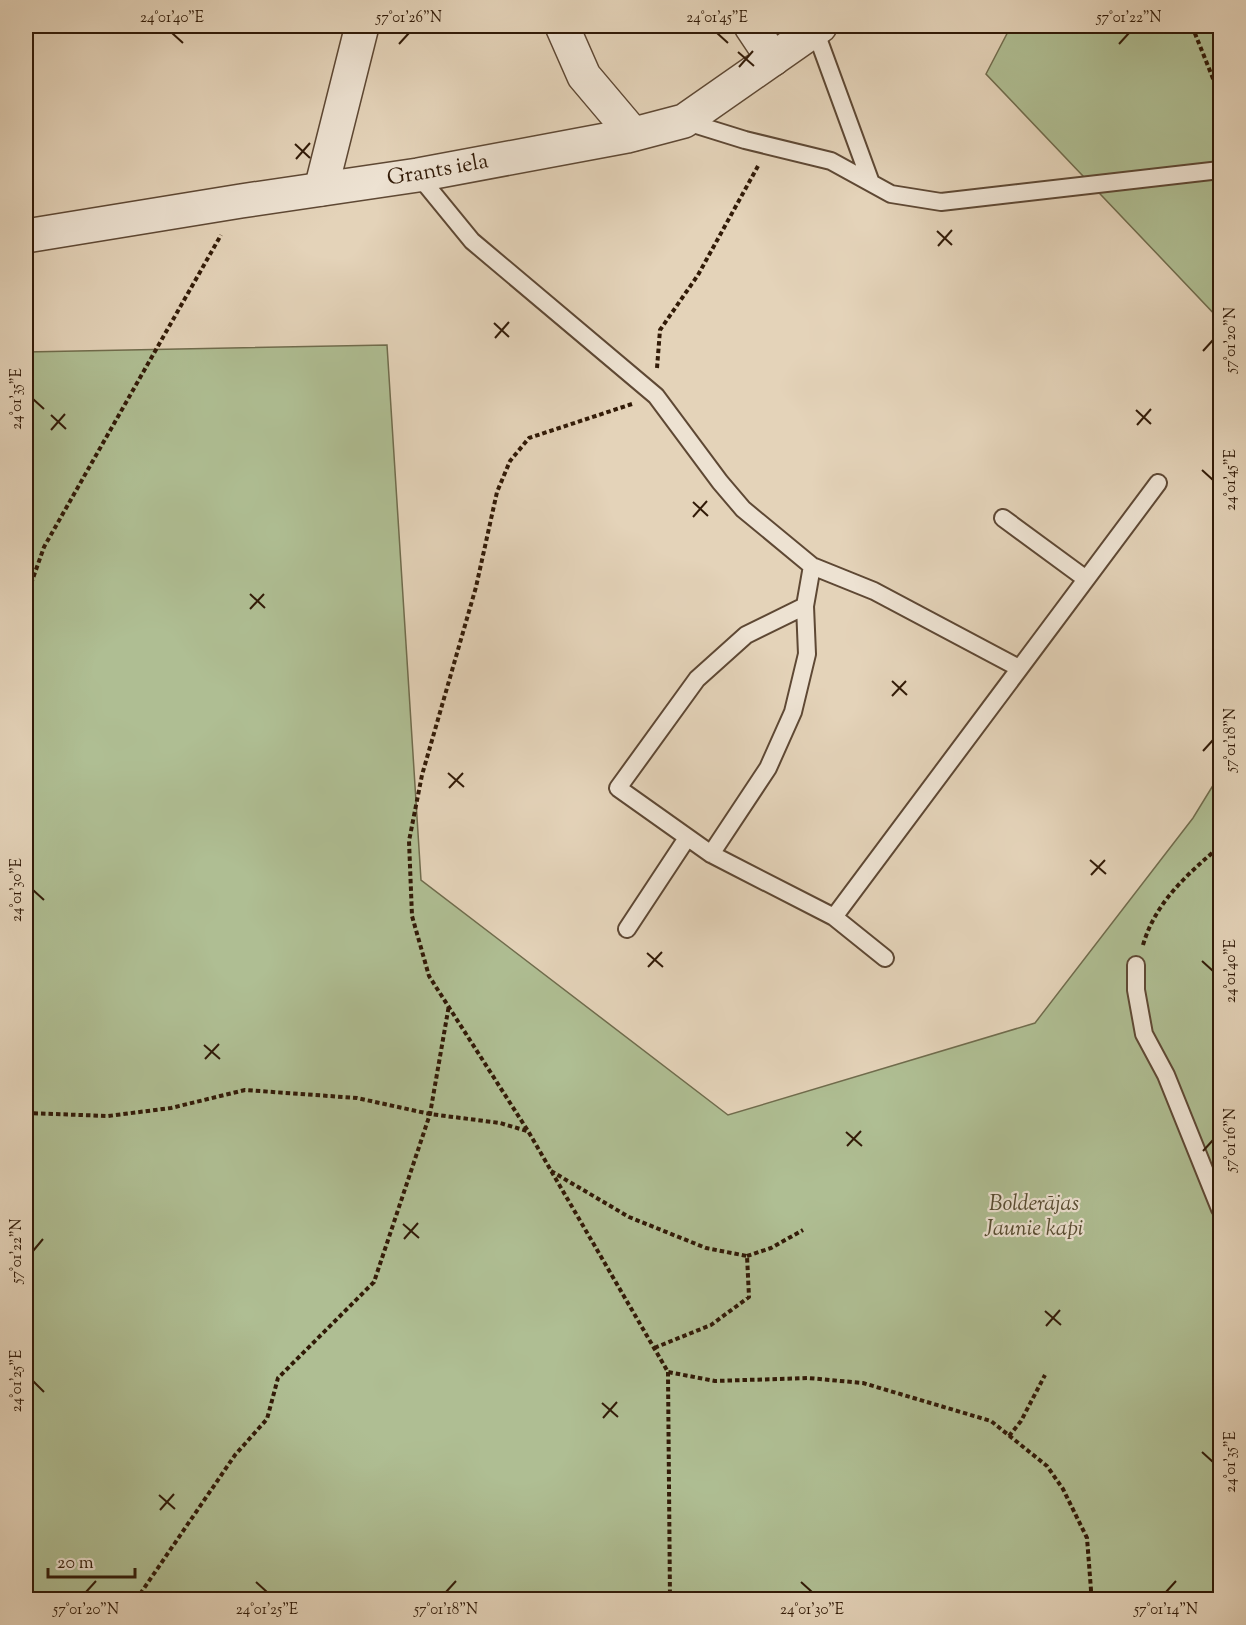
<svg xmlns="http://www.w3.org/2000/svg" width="1246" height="1625" viewBox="0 0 1246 1625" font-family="'Sorts Mill Goudy',serif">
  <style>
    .green { fill: #afbe93; stroke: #706c4d; stroke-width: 1.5 }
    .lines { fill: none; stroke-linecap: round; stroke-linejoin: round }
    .lane-casing { stroke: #5e4834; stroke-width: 20 }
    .street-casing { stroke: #5e4834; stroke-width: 36 }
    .path { stroke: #311a07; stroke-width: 4; stroke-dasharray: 4.5 3; stroke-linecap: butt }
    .lane { stroke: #ede2d2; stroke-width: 16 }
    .street { stroke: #ede2d2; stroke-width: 33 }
    .ticks { fill: none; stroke: #311a07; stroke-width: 2 }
    .labels { text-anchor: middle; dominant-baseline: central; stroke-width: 4.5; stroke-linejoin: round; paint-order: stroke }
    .street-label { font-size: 22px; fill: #311a07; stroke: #ede2d2 }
    .park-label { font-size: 22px; font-style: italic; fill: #574b31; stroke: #ede2d2 }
    .neatline { fill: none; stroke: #311a07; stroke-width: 2 }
    .ticks-label { font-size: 15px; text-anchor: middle; fill: #311a07 }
  </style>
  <rect width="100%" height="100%" fill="#e4d3b9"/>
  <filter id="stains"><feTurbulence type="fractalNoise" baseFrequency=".00333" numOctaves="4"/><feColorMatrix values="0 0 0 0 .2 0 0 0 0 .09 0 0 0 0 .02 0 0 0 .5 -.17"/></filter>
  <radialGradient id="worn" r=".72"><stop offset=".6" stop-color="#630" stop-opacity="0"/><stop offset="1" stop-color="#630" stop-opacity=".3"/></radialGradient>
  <path class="green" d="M 1011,26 L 1220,26 L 1220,320 L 986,74 Z
    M 387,345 L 421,880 L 728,1115 L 1035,1023 L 1193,818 L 1220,774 L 1220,1599 L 26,1599 L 26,352 Z"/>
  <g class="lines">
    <g class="lane-casing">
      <path id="lane" d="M 815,30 L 871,183
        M 684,121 L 745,140 L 831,161 L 891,194 L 941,202 L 1220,170
        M 418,175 L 472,241 L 656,396 L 720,482 L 743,509 L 812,566 L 874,591 L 1019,668
        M 1003,518 L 1086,579
        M 805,606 L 746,635 L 697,679 L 618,788 L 711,854 L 834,917 L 885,958
        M 711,854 L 768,768 L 793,712 L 807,654 L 805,606 L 812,566
        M 834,917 L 1158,483
        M 627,929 L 687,838
        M 1136,965 L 1136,990 L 1144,1034 L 1166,1075 L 1220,1209"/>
    </g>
    <g class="street-casing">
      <g id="street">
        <path d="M 562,26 L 584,76 L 633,134"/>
        <path d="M 751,26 L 773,59"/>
        <path d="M 321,189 L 362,26"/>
        <path id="s1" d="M 26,236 L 241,201 L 418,175 L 627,136 L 684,121 L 820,26"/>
      </g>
    </g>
    <path class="path" d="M 1192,26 L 1220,96
      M 657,368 L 660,330 L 698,275 L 758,166
      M 632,404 L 529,438 L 510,461 L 497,492 L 476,587 L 422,775 L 409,841 L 412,916 L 429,976 L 528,1131 L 668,1372 L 715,1381 L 808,1378 L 863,1383 L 991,1421 L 1047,1466 L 1063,1489 L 1087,1538 L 1091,1590 L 1090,1600
      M 26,598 L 44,547 L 221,235
      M 1143,945 C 1156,901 1187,875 1220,846
      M 26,1113 L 108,1116 L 171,1108 L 245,1090 L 357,1098 L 430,1114 L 500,1123 L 527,1131
      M 551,1171 L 629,1217 L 706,1248 L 747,1256 L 749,1297 L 711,1325 L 654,1348
      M 747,1256 L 771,1248 L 803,1230
      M 668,1372 L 670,1600
      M 1009,1436 L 1021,1421 L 1045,1375
      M 136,1600 L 235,1455 L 267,1419 L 278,1378 L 374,1282 L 430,1114 L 449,1005"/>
    <use href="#lane" class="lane"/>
    <use href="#street" class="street"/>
  </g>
  <path class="ticks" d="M 172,33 L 183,43M 717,33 L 728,43M 399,44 L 409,33M 1119,44 L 1129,33M 738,52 L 754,66M 739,67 L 753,51M 295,144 L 310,158M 296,159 L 310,143M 937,231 L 952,245M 938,246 L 952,230M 494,323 L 509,337M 495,338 L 509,322M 1203,351 L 1213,340M 33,399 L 44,409M 1136,410 L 1151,424M 51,415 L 66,429M 1137,425 L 1151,409M 51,430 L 65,414M 1202,470 L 1213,480M 693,502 L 708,516M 693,517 L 707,501M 250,594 L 265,608M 250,609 L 264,594M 892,681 L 907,695M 892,696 L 906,681M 1203,751 L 1213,740M 448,773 L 464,787M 449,788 L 463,773M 1090,860 L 1106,874M 1091,875 L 1105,860M 33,890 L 44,900M 647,953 L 663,967M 1202,961 L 1213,971M 648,967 L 662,952M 204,1045 L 220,1059M 205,1059 L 219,1044M 846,1132 L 862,1146M 847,1146 L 861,1131M 1203,1151 L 1213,1140M 403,1224 L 419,1238M 404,1239 L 418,1223M 33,1251 L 43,1239M 1045,1311 L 1061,1325M 1046,1326 L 1060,1310M 33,1381 L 44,1392M 602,1403 L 618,1417M 603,1418 L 617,1402M 1202,1452 L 1213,1462M 159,1495 L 175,1509M 160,1510 L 174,1494M 256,1582 L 267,1592M 801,1582 L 812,1592M 86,1592 L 96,1581M 446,1592 L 456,1581M 1166,1592 L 1176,1581"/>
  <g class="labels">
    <g class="street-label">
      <text stroke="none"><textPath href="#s1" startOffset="417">Grants iela</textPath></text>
    </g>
    <g class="park-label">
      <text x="1034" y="1205">Bolderājas<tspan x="1034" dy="25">Jaunie kapi</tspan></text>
    </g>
  </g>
  <rect width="1246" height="1625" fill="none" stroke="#e4d3b9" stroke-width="66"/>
  <path d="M48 1568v9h87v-9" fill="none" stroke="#311a07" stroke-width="3"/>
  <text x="57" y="1568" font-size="18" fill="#311a07" stroke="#ede2d2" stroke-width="4.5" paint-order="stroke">20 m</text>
  <rect x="33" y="33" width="1180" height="1559" class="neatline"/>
  <g class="ticks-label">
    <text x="172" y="22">24°01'40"E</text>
    <text x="409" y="22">57°01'26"N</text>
    <text x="717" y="22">24°01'45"E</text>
    <text x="1129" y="22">57°01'22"N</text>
    <text transform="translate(1230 340) rotate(-90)" y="5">57°01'20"N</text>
    <text transform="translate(16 399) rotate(-90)" y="5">24°01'35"E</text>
    <text transform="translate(1230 480) rotate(-90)" y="5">24°01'45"E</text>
    <text transform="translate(1230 740) rotate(-90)" y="5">57°01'18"N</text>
    <text transform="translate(16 890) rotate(-90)" y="5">24°01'30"E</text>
    <text transform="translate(1230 971) rotate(-90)" y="5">24°01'40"E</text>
    <text transform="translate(1230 1140) rotate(-90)" y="5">57°01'16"N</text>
    <text transform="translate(16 1251) rotate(-90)" y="5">57°01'22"N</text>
    <text transform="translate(16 1381) rotate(-90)" y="5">24°01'25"E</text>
    <text transform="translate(1230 1462) rotate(-90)" y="5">24°01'35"E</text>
    <text x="86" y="1614">57°01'20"N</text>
    <text x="267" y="1614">24°01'25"E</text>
    <text x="446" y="1614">57°01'18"N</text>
    <text x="812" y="1614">24°01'30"E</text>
    <text x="1166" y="1614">57°01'14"N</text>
  </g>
  <rect width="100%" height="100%" filter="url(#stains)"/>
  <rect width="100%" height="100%" fill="url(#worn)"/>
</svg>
